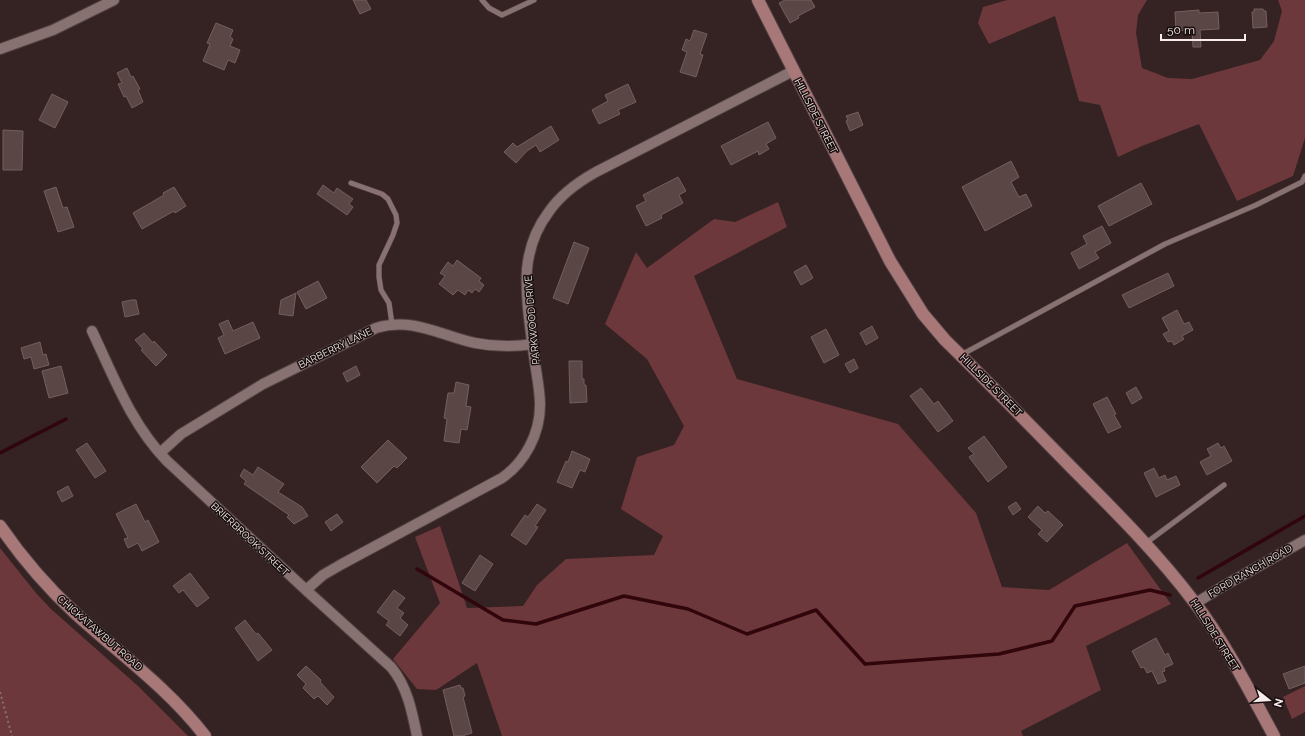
<svg xmlns="http://www.w3.org/2000/svg" width="1305" height="736" viewBox="0 0 1305 736" font-family="Raleway,sans-serif">
  <style>
    .green { fill: #6d383b }
    .lines { fill: none; stroke-linecap: round; stroke-linejoin: round }
    .stream { stroke: #30050b; stroke-width: 3.5 }
    .building { fill: #5b4646; stroke: #745e5e }
    .lane-casing { stroke: #514142; stroke-width: 6 }
    .street-casing { stroke: #514142; stroke-width: 12 }
    .secondary-casing { stroke: #514142; stroke-width: 14 }
    .path { stroke: #857475; stroke-width: 2; stroke-dasharray: 2 3; stroke-linecap: butt }
    .lane { stroke: #887171; stroke-width: 5 }
    .street { stroke: #887171; stroke-width: 10 }
    .secondary { stroke: #a87879; stroke-width: 12 }
    .labels { text-anchor: middle; dominant-baseline: central; stroke-width: 3; stroke-linejoin: round; paint-order: stroke }
    .street-label { font-size: 10px; fill: #f8ebeb; stroke: #170e0e }
  </style>
  <rect width="100%" height="100%" fill="#352223"/>
  <path class="green" d="M 1007,0 L 1147,0 L 1138,15 L 1136,33 L 1142,68 L 1168,78 L 1192,79 L 1260,60 L 1274,41 L 1282,11 L 1278,0 L 1305,0 L 1305,138 L 1293,176 L 1237,201 L 1199,124 L 1142,146 L 1118,157 L 1100,105 L 1079,101 L 1055,16 L 989,44 L 978,23 L 983,7 Z
    M 778,202 L 787,227 L 694,276 L 737,379 L 898,424 L 976,513 L 1002,587 L 1049,590 L 1127,543 L 1171,604 L 1086,646 L 1101,690 L 1021,731 L 1023,736 L 502,736 L 477,663 L 436,690 L 417,689 L 393,659 L 440,603 L 415,537 L 440,526 L 467,608 L 523,606 L 537,585 L 566,559 L 654,555 L 663,536 L 621,509 L 637,457 L 674,445 L 684,426 L 647,359 L 605,324 L 636,252 L 647,268 L 714,219 L 735,222 Z
    M 0,548 L 36,593 L 51,609 L 138,686 L 188,736 L 0,736 Z
    M 1305,686 L 1305,712 L 1292,719 L 1283,697 Z"/>
  <g class="lines">
    <path class="stream" d="M 0,453 L 66,419
      M 417,569 L 503,620 L 536,624 L 624,596 L 688,609 L 747,634 L 816,610 L 865,664 L 999,654 L 1052,641 L 1075,606 L 1150,590 L 1170,595
      M 1198,578 L 1305,516"/>
  </g>
  <path class="building" d="M 353,0 L 366,0 L 371,9 L 360,14 Z
    M 785,0 L 811,0 L 815,7 L 798,16 L 799,18 L 790,23 L 779,3 Z
    M 1254,9 L 1263,9 L 1264,11 L 1266,11 L 1267,27 L 1253,28 L 1252,12 L 1254,12 Z
    M 1199,10 L 1199,13 L 1218,12 L 1219,29 L 1200,30 L 1201,47 L 1193,47 L 1192,30 L 1176,31 L 1175,12 Z
    M 216,23 L 233,30 L 230,37 L 233,39 L 230,46 L 240,50 L 235,63 L 228,60 L 224,70 L 203,61 L 210,44 L 207,43 Z
    M 694,30 L 707,34 L 700,54 L 703,55 L 696,77 L 680,72 L 687,52 L 682,50 L 686,39 L 690,41 Z
    M 127,68 L 131,77 L 133,76 L 140,89 L 138,90 L 143,102 L 132,108 L 126,96 L 124,97 L 118,84 L 122,83 L 117,73 Z
    M 628,84 L 636,102 L 618,110 L 620,114 L 599,124 L 592,110 L 608,101 L 605,95 Z
    M 52,94 L 68,102 L 55,128 L 39,120 Z
    M 858,112 L 863,125 L 850,131 L 846,121 L 848,120 L 846,116 Z
    M 768,122 L 776,138 L 766,144 L 769,149 L 759,155 L 758,151 L 731,165 L 721,146 Z
    M 551,126 L 559,140 L 540,152 L 536,145 L 527,151 L 516,163 L 504,152 L 513,143 L 517,147 Z
    M 3,130 L 23,131 L 22,170 L 3,170 Z
    M 1011,161 L 1019,177 L 1011,182 L 1019,197 L 1026,194 L 1032,206 L 985,231 L 962,187 Z
    M 678,177 L 686,191 L 679,195 L 683,203 L 661,215 L 662,218 L 646,226 L 636,206 L 646,201 L 643,195 Z
    M 1141,183 L 1152,204 L 1109,226 L 1098,206 Z
    M 323,185 L 334,193 L 337,188 L 353,199 L 349,204 L 353,207 L 347,215 L 317,194 Z
    M 56,187 L 63,208 L 67,207 L 74,227 L 58,232 L 44,191 Z
    M 174,187 L 186,206 L 175,213 L 174,211 L 142,229 L 133,213 L 164,195 L 163,193 Z
    M 1102,226 L 1111,243 L 1095,252 L 1099,258 L 1079,269 L 1071,253 L 1087,244 L 1083,236 Z
    M 574,242 L 589,248 L 568,304 L 553,298 Z
    M 457,260 L 481,278 L 479,281 L 484,285 L 479,292 L 475,289 L 472,293 L 468,290 L 465,295 L 458,290 L 453,295 L 439,284 L 445,276 L 440,273 L 448,262 L 453,266 Z
    M 806,265 L 813,278 L 801,285 L 794,272 Z
    M 1168,273 L 1174,286 L 1129,308 L 1122,295 Z
    M 318,281 L 327,298 L 306,309 L 297,292 Z
    M 296,293 L 293,316 L 279,314 L 281,300 Z
    M 131,300 L 136,300 L 139,314 L 125,317 L 122,302 Z
    M 1177,310 L 1184,324 L 1189,322 L 1193,330 L 1182,336 L 1184,339 L 1174,345 L 1172,341 L 1168,342 L 1163,334 L 1169,331 L 1162,318 Z
    M 228,320 L 233,331 L 253,322 L 260,338 L 225,354 L 218,338 L 224,335 L 219,324 Z
    M 872,326 L 878,338 L 866,345 L 860,333 Z
    M 826,329 L 839,355 L 824,363 L 811,337 Z
    M 144,333 L 153,343 L 154,341 L 167,355 L 156,366 L 141,350 L 143,349 L 135,340 Z
    M 40,342 L 43,355 L 46,354 L 49,365 L 34,369 L 31,357 L 24,359 L 21,348 Z
    M 854,359 L 858,368 L 850,373 L 845,364 Z
    M 569,361 L 582,361 L 582,379 L 584,379 L 584,385 L 586,385 L 587,402 L 570,403 Z
    M 61,366 L 68,393 L 49,398 L 42,371 Z
    M 356,366 L 360,375 L 347,382 L 343,373 Z
    M 456,382 L 469,385 L 466,406 L 471,407 L 467,430 L 461,429 L 459,443 L 444,441 L 447,419 L 444,418 L 448,393 L 454,393 Z
    M 1136,387 L 1142,398 L 1132,404 L 1126,393 Z
    M 921,388 L 934,404 L 938,401 L 953,421 L 938,432 L 910,396 Z
    M 1107,397 L 1116,414 L 1114,415 L 1121,427 L 1108,433 L 1093,404 Z
    M 984,436 L 1007,467 L 988,482 L 969,457 L 974,454 L 968,448 Z
    M 388,440 L 407,458 L 397,468 L 394,466 L 377,483 L 361,467 Z
    M 87,443 L 106,471 L 95,478 L 76,450 Z
    M 1218,443 L 1221,448 L 1224,446 L 1232,461 L 1207,475 L 1200,462 L 1211,456 L 1207,449 Z
    M 572,451 L 590,459 L 585,472 L 580,470 L 572,488 L 557,482 L 566,461 L 568,462 Z
    M 258,467 L 284,484 L 278,492 L 302,507 L 308,516 L 294,524 L 287,517 L 289,515 L 244,484 L 246,481 L 240,476 L 244,469 L 253,475 Z
    M 1154,468 L 1159,478 L 1165,475 L 1167,480 L 1176,476 L 1180,485 L 1156,497 L 1144,473 Z
    M 68,486 L 73,496 L 62,502 L 57,492 Z
    M 1016,502 L 1021,509 L 1013,515 L 1008,507 Z
    M 136,504 L 145,522 L 148,520 L 159,542 L 142,551 L 138,543 L 128,548 L 124,539 L 128,538 L 116,514 Z
    M 537,504 L 546,510 L 535,526 L 538,527 L 526,545 L 511,535 L 525,515 L 528,517 Z
    M 1038,506 L 1045,513 L 1048,511 L 1063,525 L 1047,542 L 1038,534 L 1042,530 L 1028,517 Z
    M 337,514 L 343,522 L 331,531 L 325,522 Z
    M 480,555 L 493,564 L 475,591 L 462,583 Z
    M 190,573 L 209,598 L 197,607 L 183,590 L 179,593 L 173,586 Z
    M 394,590 L 405,598 L 397,608 L 404,613 L 400,618 L 408,625 L 400,636 L 386,625 L 389,621 L 377,612 Z
    M 245,620 L 256,634 L 258,633 L 272,650 L 258,661 L 235,628 Z
    M 1156,638 L 1165,655 L 1168,653 L 1173,664 L 1164,668 L 1165,671 L 1162,672 L 1166,681 L 1158,684 L 1152,671 L 1147,673 L 1144,667 L 1141,668 L 1132,651 Z
    M 306,666 L 321,680 L 320,682 L 334,697 L 327,705 L 318,696 L 314,699 L 303,688 L 306,684 L 297,675 Z
    M 1305,666 L 1305,683 L 1289,689 L 1283,674 Z
    M 460,685 L 461,688 L 463,688 L 465,696 L 463,697 L 472,733 L 462,736 L 454,736 L 443,690 Z"/>
  <g class="lines">
    <g class="lane-casing">
      <path id="lane" d="M 482,0 L 489,8 L 502,15 L 534,0
        M 351,183 L 382,194 L 388,199 L 396,215 L 397,223 L 393,235 L 379,265 L 379,277 L 381,290 L 389,303 L 392,324
        M 961,355 L 1165,244 L 1256,205 L 1302,182 L 1305,176
        M 1146,543 L 1224,485"/>
    </g>
    <g class="street-casing">
      <path id="street" d="M 0,49 L 53,30 L 114,0
        M 92,331 C 114,377 131,424 167,461 L 306,590 L 391,667 C 407,686 412,711 417,736
        M 160,453 L 181,434 L 263,384 L 376,328 C 413,317 439,335 475,343 C 495,347 513,347 533,344
        M 306,590 L 323,575 L 342,564 L 502,478 C 525,462 540,434 540,405 C 540,391 537,377 535,363 C 531,333 525,299 527,269 C 529,249 536,229 548,213 C 560,195 578,182 596,172 L 793,71
        M 1196,603 L 1220,588 L 1305,540"/>
    </g>
    <g class="secondary-casing">
      <path id="secondary" d="M 758,0 L 890,261 L 923,314 L 945,340 C 988,382 1031,426 1073,469 C 1115,511 1159,555 1195,603 C 1226,644 1250,692 1274,736
        M 0,526 C 22,558 47,587 75,613 C 120,654 168,688 205,736"/>
    </g>
    <path class="path" d="M 0,692 L 12,736"/>
    <use href="#lane" class="lane"/>
    <use href="#street" class="street"/>
    <use href="#secondary" class="secondary"/>
  </g>
  <g class="labels">
    <g class="street-label">
      <text transform="translate(816 116) rotate(63)">HILLSIDE STREET</text>
      <text transform="translate(532 320) rotate(-95)">PARKWOOD DRIVE</text>
      <text transform="translate(335 348) rotate(-26)">BARBERRY LANE</text>
      <text transform="translate(991 385) rotate(45)">HILLSIDE STREET</text>
      <text transform="translate(250 539) rotate(43)">BRIERBROOK STREET</text>
      <text transform="translate(1250 571) rotate(-30)">FORD RANCH ROAD</text>
      <text transform="translate(100 633) rotate(41)">CHICKATAWBUT ROAD</text>
      <text transform="translate(1215 635) rotate(58)">HILLSIDE STREET</text>
    </g>
  </g>
  <g transform="translate(1269 700) rotate(107)" stroke="#170e0e" stroke-width="3" paint-order="stroke">
  <path d="M0-3L7 15L0 10L-7 15Z" fill="#f8ebeb"/>
  <text y="-6" font-size="11" font-weight="bold" text-anchor="middle" fill="#f8ebeb">N</text>
  </g>
  <path d="M1161 34v6h84v-6" fill="none" stroke="#f8ebeb" stroke-width="2"/>
  <text x="1167" y="34" font-size="12" fill="#f8ebeb" stroke="#170e0e" stroke-width="3" paint-order="stroke">50 m</text>
</svg>
